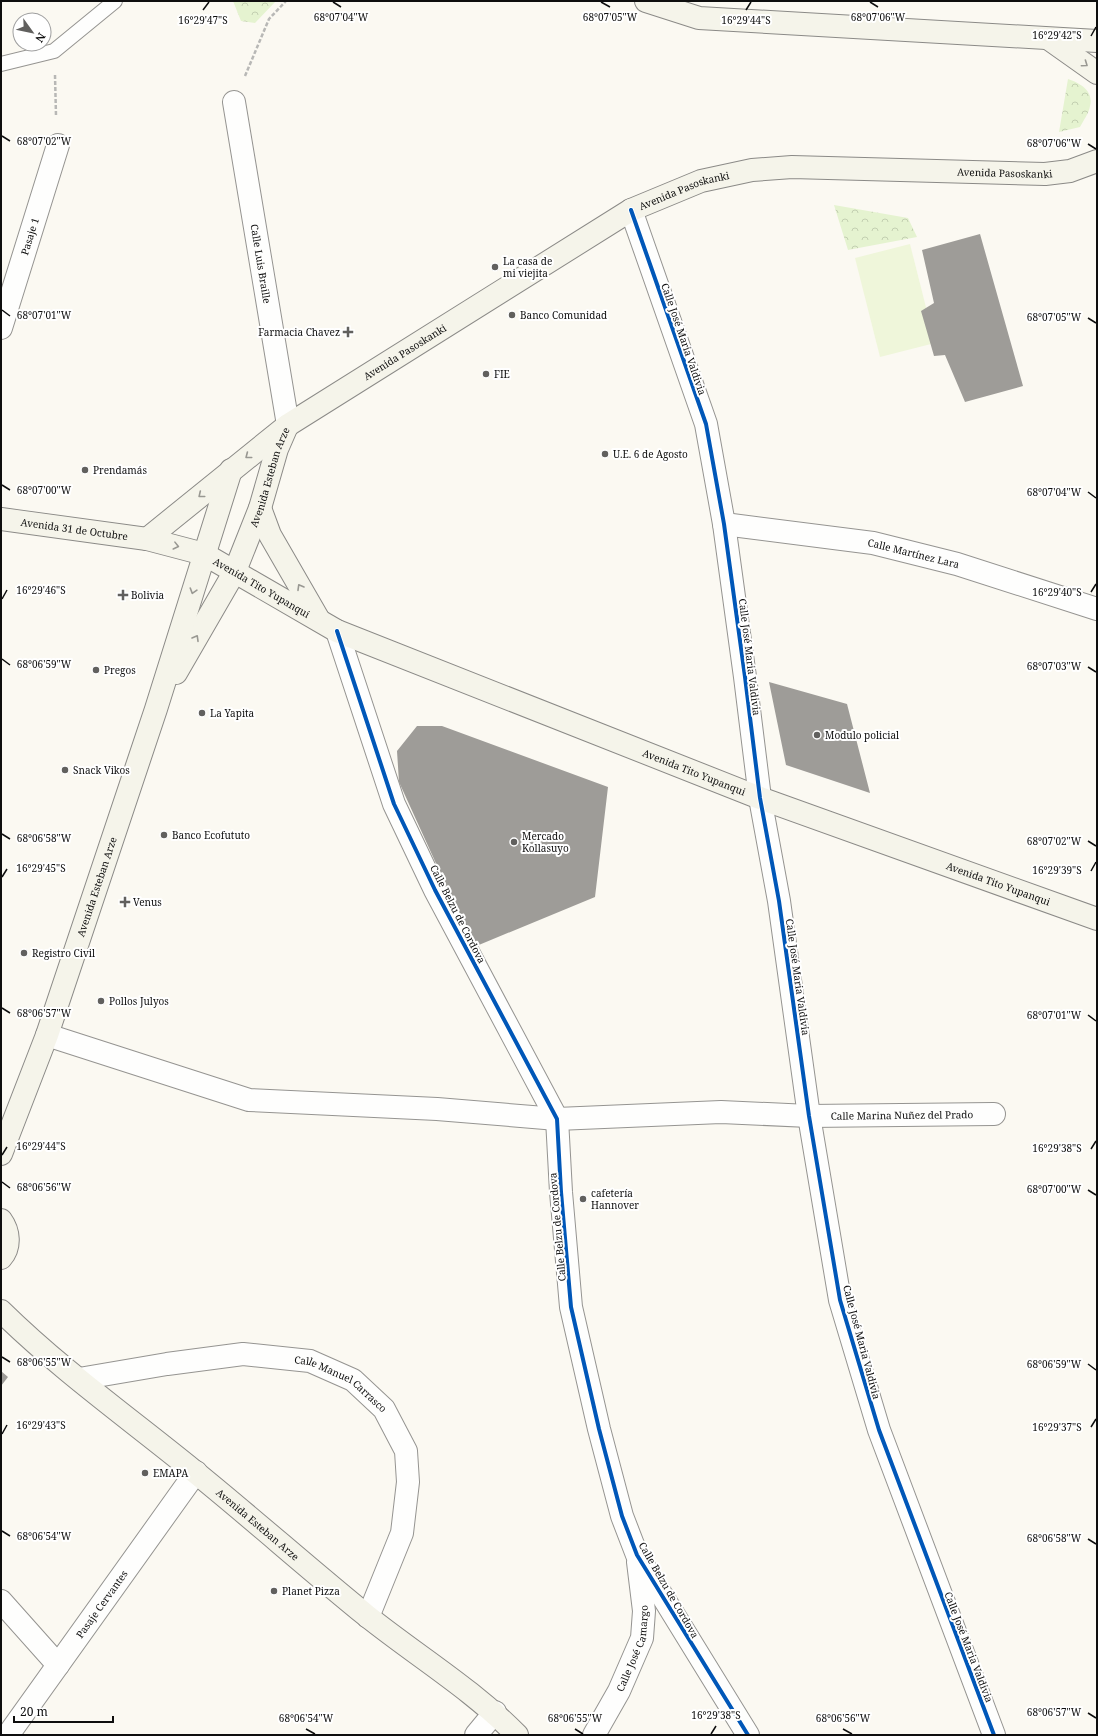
<svg xmlns="http://www.w3.org/2000/svg" width="1098" height="1736" viewBox="0 0 1098 1736" font-family="'Noto Serif',serif">
  <style>
    .park { fill: url(#park-crowns) }
    .pitch { fill: #eff6da }
    .building { fill: #9e9c98 }
    .lines { fill: none; stroke-linecap: round; stroke-linejoin: round }
    .lane-casing { stroke: #959491; stroke-width: 16 }
    .street-casing { stroke: #959491; stroke-width: 24 }
    .secondary-casing { stroke: #8b8a87; stroke-width: 24 }
    .path { stroke: #b8b8b6; stroke-width: 2.5; stroke-dasharray: 4 2; stroke-linecap: butt }
    .lane { stroke: #fefefd; stroke-width: 14 }
    .street { stroke: #fefefd; stroke-width: 22 }
    .secondary { stroke: #f5f4ea; stroke-width: 22 }
    .cycleway-casing { stroke: #fff; stroke-width: 6 }
    .cycleway { stroke: #0057b8; stroke-width: 4 }
    .oneway { stroke: #999892 }
    .ticks { fill: none; stroke: #0e0e0e; stroke-width: 1.5 }
    .poi-dot { fill: #61605e; stroke: #fff; stroke-width: 1.5 }
    .labels { text-anchor: middle; dominant-baseline: central; stroke-width: 4; stroke-linejoin: round; paint-order: stroke }
    .street-label { font-size: 10px; fill: #0e0e0e; stroke: #fff }
    .poi-label { font-size: 10px; fill: #0e0e0e; stroke: #fff; text-anchor: start }
    .ticks-label { font-size: 10px; text-anchor: middle; fill: #0e0e0e; stroke: #fff; stroke-width: 4; stroke-linejoin: round; paint-order: stroke }
  </style>
  <defs>
    <pattern id="park-crowns" width="20" height="18" patternUnits="userSpaceOnUse"><rect width="20" height="18" fill="#e5f3d0"/><path d="M2 6a3 3 0 1 1 6 0M12 15a3 3 0 1 1 6 0" fill="none" stroke="#c3cfb1"/></pattern>
  </defs>
  <rect width="100%" height="100%" fill="#fbf9f2"/>
  <path class="park" d="M 233,1 L 276,1 L 255,23 L 241,21 Z
    M 1068,79 C 1080,83 1094,91 1090,106 C 1089,113 1083,121 1080,127 L 1059,132 Z
    M 834,205 L 908,218 L 917,237 L 848,250 Z"/>
  <path class="pitch" d="M 910,244 L 935,343 L 880,357 L 855,258 Z"/>
  <path class="building" d="M 980,234 L 1023,386 L 965,402 L 945,355 L 934,356 L 921,311 L 934,303 L 922,250 Z
    M 769,682 L 847,704 L 870,793 L 786,765 Z
    M 417,726 L 442,726 L 608,787 L 595,897 L 474,947 L 399,782 L 397,751 Z
    M 1,1371 L 8,1377 L 1,1386 Z"/>
  <g class="lines">
    <g class="lane-casing">
      <path id="lane" d="M 1,64 L 54,51 L 115,1"/>
    </g>
    <g class="street-casing">
      <g id="street">
        <path id="s1" d="M 234,102 L 288,425"/>
        <path d="M 631,210 L 706,424 L 724,524 L 745,677 L 760,798 L 779,901 L 809,1116 L 840,1300 L 879,1430 L 994,1735"/>
        <path id="s2" d="M 1,328 L 58,145"/>
        <path id="s3" d="M 724,524 L 873,543 L 957,564 L 1097,609"/>
        <path d="M 337,631 L 394,804 L 435,890 L 557,1119 L 561,1192 L 571,1307 L 599,1429 L 622,1516 L 637,1555 L 748,1735"/>
        <path id="s4" d="M 47,1035 L 249,1100 L 437,1109 L 557,1119 L 721,1112 L 809,1116 L 994,1114"/>
        <path id="s5" d="M 79,1379 L 167,1364 L 243,1354 L 310,1361 L 353,1380 L 384,1409 L 406,1451 L 408,1482 L 402,1533 L 368,1617"/>
        <path d="M 1,1601 L 58,1665"/>
        <path id="s6" d="M 8,1735 L 196,1472"/>
        <path d="M 476,1735 L 495,1712"/>
        <path id="s7" d="M 594,1735 L 619,1691 L 642,1638 L 644,1611 L 638,1562"/>
      </g>
    </g>
    <g class="secondary-casing">
      <g id="secondary">
        <path d="M 646,1 L 699,18 L 1097,41"/>
        <path d="M 1049,39 L 1097,73"/>
        <path d="M 260,508 L 270,535 L 319,620"/>
        <path id="s8" d="M 1,519 L 147,539 L 204,554 L 337,631 L 760,798 L 1097,919"/>
        <path id="s9" d="M 147,539 L 288,425 L 631,210 L 701,181 L 752,170 L 792,167 L 1045,174 L 1070,171 L 1097,161"/>
        <path id="s10" d="M 176,673 L 235,571 L 260,508 L 277,449 L 287,426"/>
        <path id="s11" d="M 1,1154 L 47,1035 L 156,709 L 231,470"/>
        <path d="M 1,1220 C 9,1231 11,1247 1,1258"/>
        <path id="s12" d="M 1,1311 C 61,1370 130,1419 195,1472 C 253,1519 309,1569 367,1616 C 417,1656 472,1689 517,1735"/>
      </g>
    </g>
    <path class="path" d="M 55,75 L 56,116
      M 245,76 L 269,19 L 286,1"/>
    <use href="#lane" class="lane"/>
    <use href="#street" class="street"/>
    <use href="#secondary" class="secondary"/>
    <g class="cycleway-casing">
      <path id="cycleway" d="M 631,210 L 706,424 L 724,524 L 745,677 L 760,798 L 779,901 L 809,1116 L 840,1300 L 879,1430 L 994,1735
        M 337,631 L 394,804 L 435,890 L 557,1119 L 561,1192 L 571,1307 L 599,1429 L 622,1516 L 637,1555 L 748,1735"/>
    </g>
    <use href="#cycleway" class="cycleway"/>
  </g>
  <defs><path id="oneway-chevron" d="M-2-3.5L2.5 0L-2 3.5" fill="none" stroke-width="1.6" stroke-linecap="round" stroke-linejoin="round"/></defs>
  <g class="oneway">
    <use href="#oneway-chevron" transform="translate(1085 64) rotate(35)"/>
    <use href="#oneway-chevron" transform="translate(248 456) rotate(142)"/>
    <use href="#oneway-chevron" transform="translate(201 495) rotate(141)"/>
    <use href="#oneway-chevron" transform="translate(176 546) rotate(14)"/>
    <use href="#oneway-chevron" transform="translate(300 587) rotate(-120)"/>
    <use href="#oneway-chevron" transform="translate(193 591) rotate(107)"/>
    <use href="#oneway-chevron" transform="translate(196 638) rotate(-60)"/>
  </g>
  <path class="ticks" d="M 333,2 L 341,7M 601,2 L 610,7M 870,2 L 878,7M 203,10 L 209,2M 746,10 L 751,2M 1091,36 L 1096,27M 2,136 L 10,141M 1088,144 L 1096,149M 2,310 L 10,316M 1088,318 L 1096,323M 2,485 L 10,490M 1088,492 L 1096,498M 1091,592 L 1096,584M 2,599 L 7,590M 2,659 L 10,665M 1088,667 L 1096,672M 2,834 L 10,839M 1088,841 L 1096,846M 1091,871 L 1096,862M 2,877 L 7,869M 2,1008 L 10,1013M 1088,1015 L 1096,1021M 1091,1149 L 1096,1141M 2,1155 L 7,1147M 2,1182 L 10,1188M 1088,1190 L 1096,1195M 2,1357 L 10,1362M 1088,1364 L 1096,1370M 1091,1427 L 1096,1419M 2,1434 L 7,1425M 2,1531 L 10,1536M 1088,1539 L 1096,1544M 1088,1713 L 1096,1718M 306,1729 L 315,1734M 575,1729 L 583,1734M 843,1729 L 852,1734M 711,1734 L 716,1726"/>
  <g class="poi-dot">
    <circle cx="495" cy="267" r="4"/>
    <circle cx="512" cy="315" r="4"/>
    <path d="M346 326h4v4h4v4h-4v4h-4v-4h-4v-4h4z"/>
    <circle cx="486" cy="374" r="4"/>
    <circle cx="605" cy="454" r="4"/>
    <circle cx="85" cy="470" r="4"/>
    <path d="M121 589h4v4h4v4h-4v4h-4v-4h-4v-4h4z"/>
    <circle cx="96" cy="670" r="4"/>
    <circle cx="202" cy="713" r="4"/>
    <circle cx="817" cy="735" r="4"/>
    <circle cx="65" cy="770" r="4"/>
    <circle cx="164" cy="835" r="4"/>
    <circle cx="514" cy="842" r="4"/>
    <path d="M123 896h4v4h4v4h-4v4h-4v-4h-4v-4h4z"/>
    <circle cx="24" cy="953" r="4"/>
    <circle cx="101" cy="1001" r="4"/>
    <circle cx="583" cy="1199" r="4"/>
    <circle cx="145" cy="1473" r="4"/>
    <circle cx="274" cy="1591" r="4"/>
  </g>
  <g class="labels">
    <g class="street-label">
      <text stroke="none"><textPath href="#s9" startOffset="967">Avenida Pasoskanki</textPath></text>
      <text stroke="none"><textPath href="#s9" startOffset="643">Avenida Pasoskanki</textPath></text>
      <text stroke="none"><textPath href="#s2" startOffset="96">Pasaje 1</textPath></text>
      <text stroke="none"><textPath href="#s1" startOffset="164">Calle Luis Braille</textPath></text>
      <text transform="translate(684 339) rotate(71)">Calle José Maria Valdivia</text>
      <text stroke="none"><textPath href="#s9" startOffset="319">Avenida Pasoskanki</textPath></text>
      <text stroke="none"><textPath href="#s10" startOffset="218">Avenida Esteban Arze</textPath></text>
      <text stroke="none"><textPath href="#s8" startOffset="74">Avenida 31 de Octubre</textPath></text>
      <text stroke="none"><textPath href="#s3" startOffset="192">Calle Martínez Lara</textPath></text>
      <text stroke="none"><textPath href="#s8" startOffset="273">Avenida Tito Yupanqui</textPath></text>
      <text transform="translate(750 657) rotate(83)">Calle José Maria Valdivia</text>
      <text stroke="none"><textPath href="#s8" startOffset="744">Avenida Tito Yupanqui</textPath></text>
      <text stroke="none"><textPath href="#s8" startOffset="1068">Avenida Tito Yupanqui</textPath></text>
      <text stroke="none"><textPath href="#s11" startOffset="284">Avenida Esteban Arze</textPath></text>
      <text transform="translate(458 914) rotate(63)">Calle Belzu de Cordova</text>
      <text transform="translate(798 977) rotate(82)">Calle José Maria Valdivia</text>
      <text stroke="none"><textPath href="#s4" startOffset="866">Calle Marina Nuñez del Prado</textPath></text>
      <text transform="translate(557 1227) rotate(-95)">Calle Belzu de Cordova</text>
      <text transform="translate(862 1342) rotate(75)">Calle José Maria Valdivia</text>
      <text stroke="none"><textPath href="#s5" startOffset="271">Calle Manuel Carrasco</textPath></text>
      <text stroke="none"><textPath href="#s12" startOffset="334">Avenida Esteban Arze</textPath></text>
      <text transform="translate(669 1590) rotate(60)">Calle Belzu de Cordova</text>
      <text stroke="none"><textPath href="#s6" startOffset="161">Pasaje Cervantes</textPath></text>
      <text transform="translate(969 1647) rotate(69)">Calle José Maria Valdivia</text>
      <text stroke="none"><textPath href="#s7" startOffset="96">Calle José Camargo</textPath></text>
    </g>
    <g class="poi-label">
      <text x="503" y="261">La casa de<tspan x="503" dy="12">mi viejita</tspan></text>
      <text x="520" y="315">Banco Comunidad</text>
      <text x="340" y="332" text-anchor="end">Farmacia Chavez</text>
      <text x="494" y="374">FIE</text>
      <text x="613" y="454">U.E. 6 de Agosto</text>
      <text x="93" y="470">Prendamás</text>
      <text x="131" y="595">Bolivia</text>
      <text x="104" y="670">Pregos</text>
      <text x="210" y="713">La Yapita</text>
      <text x="825" y="735">Modulo policial</text>
      <text x="73" y="770">Snack Vikos</text>
      <text x="172" y="835">Banco Ecofututo</text>
      <text x="522" y="836">Mercado<tspan x="522" dy="12">Kollasuyo</tspan></text>
      <text x="133" y="902">Venus</text>
      <text x="32" y="953">Registro Civil</text>
      <text x="109" y="1001">Pollos Julyos</text>
      <text x="591" y="1193">cafetería<tspan x="591" dy="12">Hannover</tspan></text>
      <text x="153" y="1473">EMAPA</text>
      <text x="282" y="1591">Planet Pizza</text>
    </g>
  </g>
  <g class="ticks-label">
    <text x="341" y="21">68°07'04"W</text>
    <text x="610" y="21">68°07'05"W</text>
    <text x="878" y="21">68°07'06"W</text>
    <text x="203" y="24">16°29'47"S</text>
    <text x="746" y="24">16°29'44"S</text>
    <text x="1057" y="39">16°29'42"S</text>
    <text x="44" y="145">68°07'02"W</text>
    <text x="1054" y="147">68°07'06"W</text>
    <text x="44" y="319">68°07'01"W</text>
    <text x="1054" y="321">68°07'05"W</text>
    <text x="44" y="494">68°07'00"W</text>
    <text x="1054" y="496">68°07'04"W</text>
    <text x="41" y="594">16°29'46"S</text>
    <text x="1057" y="596">16°29'40"S</text>
    <text x="44" y="668">68°06'59"W</text>
    <text x="1054" y="670">68°07'03"W</text>
    <text x="44" y="842">68°06'58"W</text>
    <text x="1054" y="845">68°07'02"W</text>
    <text x="41" y="872">16°29'45"S</text>
    <text x="1057" y="874">16°29'39"S</text>
    <text x="44" y="1017">68°06'57"W</text>
    <text x="1054" y="1019">68°07'01"W</text>
    <text x="41" y="1150">16°29'44"S</text>
    <text x="1057" y="1152">16°29'38"S</text>
    <text x="44" y="1191">68°06'56"W</text>
    <text x="1054" y="1193">68°07'00"W</text>
    <text x="44" y="1366">68°06'55"W</text>
    <text x="1054" y="1368">68°06'59"W</text>
    <text x="41" y="1429">16°29'43"S</text>
    <text x="1057" y="1431">16°29'37"S</text>
    <text x="44" y="1540">68°06'54"W</text>
    <text x="1054" y="1542">68°06'58"W</text>
    <text x="1054" y="1716">68°06'57"W</text>
    <text x="716" y="1719">16°29'38"S</text>
    <text x="306" y="1722">68°06'54"W</text>
    <text x="575" y="1722">68°06'55"W</text>
    <text x="843" y="1722">68°06'56"W</text>
  </g>
  <rect width="1098" height="1736" fill="none" stroke="#0e0e0e" stroke-width="4"/>
  <g transform="translate(32 32) rotate(123)"><circle r="19" fill="#ffffff" stroke="#9f9f9f"/>
  <path d="M0-3L7 15L0 10L-7 15Z" fill="#61605e"/>
  <text y="-6" font-size="11" font-weight="bold" text-anchor="middle" fill="#0e0e0e">N</text>
  </g>
  <path d="M14 1716v6h99v-6" fill="none" stroke="#0e0e0e" stroke-width="2"/>
  <text x="20" y="1716" font-size="12" fill="#0e0e0e" stroke="#ffffff" stroke-width="3" paint-order="stroke">20 m</text>
</svg>
